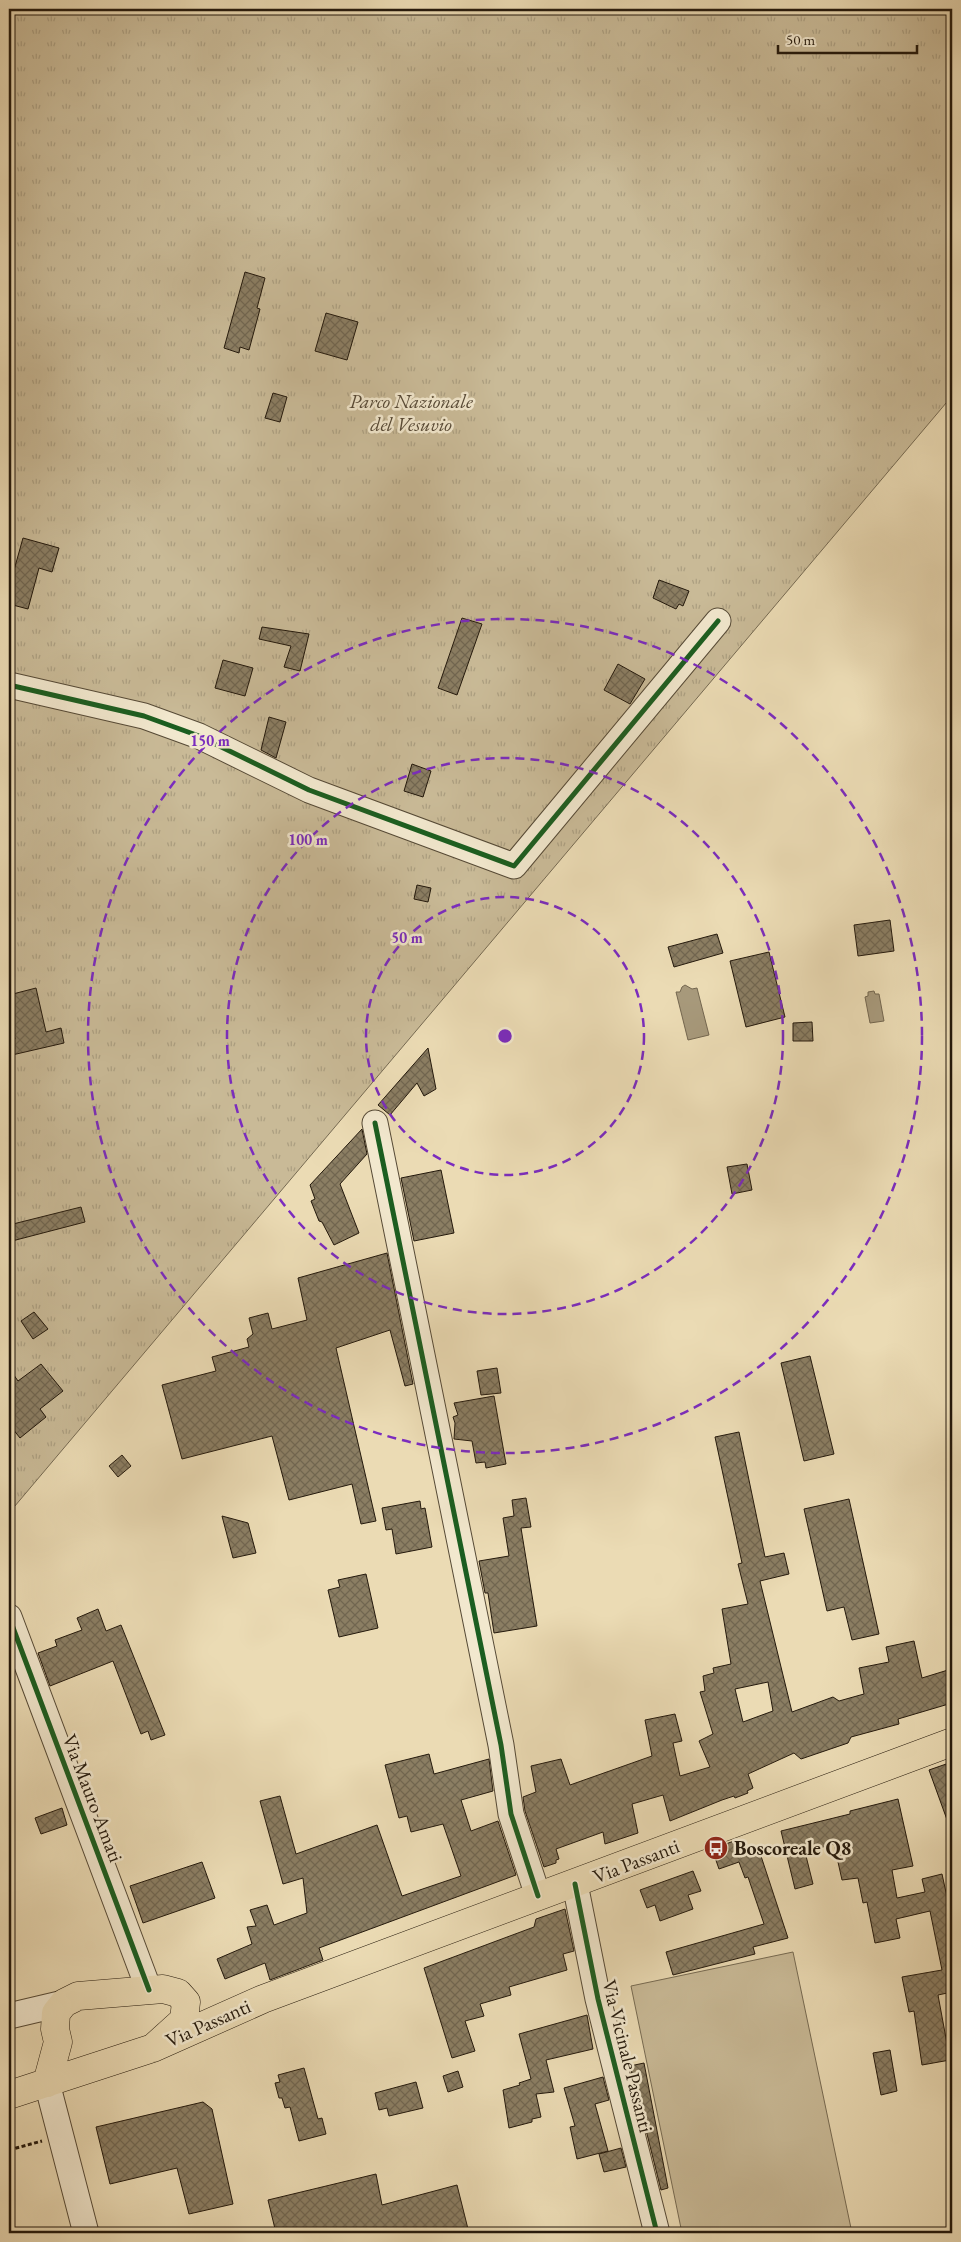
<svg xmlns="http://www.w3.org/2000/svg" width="961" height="2242" viewBox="0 0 961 2242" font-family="'EB Garamond',serif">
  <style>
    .park { fill: url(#park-tufts); stroke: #766a52 }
    .pitch { fill: #c9ba97; stroke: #766a52 }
    .water { fill: #a7997b; stroke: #73664f }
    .building { fill: url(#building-cross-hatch); stroke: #24190c; fill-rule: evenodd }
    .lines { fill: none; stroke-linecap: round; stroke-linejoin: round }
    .minor-casing { stroke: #564a36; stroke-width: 27 }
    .major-casing { stroke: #24190c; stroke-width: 29 }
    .path { stroke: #24190c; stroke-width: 3; stroke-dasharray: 4 2.5; stroke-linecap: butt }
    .minor { stroke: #f2e8ce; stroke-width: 25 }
    .major { stroke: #ebdbb4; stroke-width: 28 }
    .cycleway-casing { stroke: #f2e8ce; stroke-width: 8 }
    .cycleway { stroke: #1b5e20; stroke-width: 5 }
    .ring { fill: none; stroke: #7b2cbf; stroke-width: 2.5; stroke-dasharray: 9 6 }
    .labels { text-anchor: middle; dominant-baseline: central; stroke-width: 5; stroke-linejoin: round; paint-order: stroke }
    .park-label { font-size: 20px; font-style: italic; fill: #564936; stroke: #f2e8ce }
    .street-label { font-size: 20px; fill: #24190c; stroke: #f2e8ce }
    .poi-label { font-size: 20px; font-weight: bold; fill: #24190c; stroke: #f2e8ce; text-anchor: start }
    .centre { fill: #7b2cbf; stroke: #f2e8ce; stroke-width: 2.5 }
    .ring-label { font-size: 15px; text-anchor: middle; font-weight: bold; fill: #7b2cbf; stroke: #f2e8ce; stroke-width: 5; stroke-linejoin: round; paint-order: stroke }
  </style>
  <defs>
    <pattern id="park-tufts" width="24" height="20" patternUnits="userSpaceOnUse" patternTransform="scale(1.25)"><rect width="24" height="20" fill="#c9ba97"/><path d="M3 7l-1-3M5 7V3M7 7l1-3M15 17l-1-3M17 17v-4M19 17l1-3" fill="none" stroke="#ac9f81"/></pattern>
    <pattern id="building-cross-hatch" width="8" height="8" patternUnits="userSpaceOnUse" patternTransform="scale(1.25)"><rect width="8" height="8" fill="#8b7e63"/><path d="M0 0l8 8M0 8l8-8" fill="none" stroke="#716650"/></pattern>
  </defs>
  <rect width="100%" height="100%" fill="#ebdbb4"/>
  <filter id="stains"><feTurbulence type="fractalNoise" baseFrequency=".004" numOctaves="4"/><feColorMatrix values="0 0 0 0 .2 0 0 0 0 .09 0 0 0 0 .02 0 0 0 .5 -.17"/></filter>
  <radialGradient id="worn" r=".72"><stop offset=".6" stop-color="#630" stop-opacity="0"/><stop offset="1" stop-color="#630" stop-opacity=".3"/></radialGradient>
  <path class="park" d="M 9,9 L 952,9 L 952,396 L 9,1513 Z"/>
  <path class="pitch" d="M 793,1952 L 852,2233 L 682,2233 L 631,1986 Z"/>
  <path class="water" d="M 685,985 L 692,989 L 697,988 L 709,1035 L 688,1040 L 676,992 L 680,992 L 682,987 Z
    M 874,991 L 875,994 L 879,994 L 884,1021 L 870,1023 L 865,997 L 868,996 L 868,992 Z"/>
  <path class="building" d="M 245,272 L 265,278 L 257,308 L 260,309 L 249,350 L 240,347 L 239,353 L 224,348 Z
    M 326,313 L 358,322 L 347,360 L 315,351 Z
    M 273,393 L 287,397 L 280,422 L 265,418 Z
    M 23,538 L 59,548 L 52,572 L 39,568 L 28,609 L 9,604 L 9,588 Z
    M 659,580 L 689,591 L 683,606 L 679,604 L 676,609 L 653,598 Z
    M 462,618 L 482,624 L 457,695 L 438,688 Z
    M 262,627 L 309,634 L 300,671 L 284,667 L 291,646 L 259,639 Z
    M 223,660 L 253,668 L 245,696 L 215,688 Z
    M 618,664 L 645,679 L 630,704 L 604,690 Z
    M 269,717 L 286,722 L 276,758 L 261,750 Z
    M 412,764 L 431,771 L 423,797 L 404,791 Z
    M 417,885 L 431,888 L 428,902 L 414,899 Z
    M 890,920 L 894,951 L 858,956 L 854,925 Z
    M 717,934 L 723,953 L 674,967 L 668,947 Z
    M 769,952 L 785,1017 L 746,1027 L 730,961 Z
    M 36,988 L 46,1032 L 61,1028 L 64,1043 L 12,1055 L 9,1040 L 15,1039 L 9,1012 L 9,995 Z
    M 812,1022 L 813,1041 L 793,1041 L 793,1023 Z
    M 428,1048 L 436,1089 L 424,1096 L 417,1083 L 390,1115 L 378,1105 Z
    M 362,1129 L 367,1154 L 340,1184 L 359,1233 L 334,1245 L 322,1222 L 319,1221 L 311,1201 L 315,1199 L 310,1185 Z
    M 747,1164 L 752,1190 L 732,1194 L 727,1167 Z
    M 441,1170 L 454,1233 L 414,1241 L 401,1178 Z
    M 81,1207 L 85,1222 L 12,1241 L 9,1225 Z
    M 387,1253 L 413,1384 L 405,1386 L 390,1330 L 336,1348 L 376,1521 L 361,1524 L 352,1484 L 289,1500 L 272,1436 L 182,1459 L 162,1385 L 216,1371 L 212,1357 L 249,1347 L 247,1339 L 253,1334 L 249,1318 L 268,1313 L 272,1329 L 307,1320 L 298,1278 Z
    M 34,1312 L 48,1329 L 33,1339 L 21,1321 Z
    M 810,1356 L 834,1454 L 804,1461 L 781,1363 Z
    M 41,1364 L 63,1391 L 40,1409 L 46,1417 L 20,1438 L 9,1424 L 9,1368 L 18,1381 Z
    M 497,1368 L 501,1393 L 481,1395 L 477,1371 Z
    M 494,1396 L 506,1464 L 486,1468 L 485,1462 L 476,1463 L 472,1441 L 454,1439 L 455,1423 L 453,1417 L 458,1415 L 454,1403 Z
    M 739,1432 L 765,1557 L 784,1553 L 789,1574 L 760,1581 L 792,1712 L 833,1697 L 839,1701 L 864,1694 L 859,1668 L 889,1662 L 886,1647 L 914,1641 L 922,1678 L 948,1670 L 952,1684 L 952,1703 L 898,1719 L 899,1724 L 851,1737 L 848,1743 L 801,1759 L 794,1753 L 748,1774 L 753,1788 L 747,1791 L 748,1793 L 735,1798 L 734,1796 L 722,1800 L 670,1821 L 663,1795 L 632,1804 L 638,1833 L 605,1844 L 603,1832 L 556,1849 L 559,1859 L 556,1860 L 556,1863 L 544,1867 L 525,1811 L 523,1797 L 536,1792 L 531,1766 L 561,1759 L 570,1785 L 652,1756 L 645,1720 L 675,1714 L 682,1741 L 673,1743 L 680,1776 L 710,1767 L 699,1741 L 713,1734 L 700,1692 L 705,1691 L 703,1676 L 714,1673 L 713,1668 L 731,1664 L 722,1609 L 748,1604 L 738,1564 L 742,1563 L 715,1437 ZM 768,1682 L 773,1711 L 743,1722 L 735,1689 Z
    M 122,1455 L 131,1466 L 118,1477 L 109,1466 Z
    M 526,1498 L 531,1527 L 521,1528 L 537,1626 L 494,1633 L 488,1593 L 485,1593 L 479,1561 L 509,1556 L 503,1518 L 514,1516 L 512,1500 Z
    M 849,1499 L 879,1634 L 852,1640 L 844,1607 L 827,1611 L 804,1509 Z
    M 420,1501 L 421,1509 L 425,1508 L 432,1547 L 396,1554 L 392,1529 L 386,1530 L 382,1508 Z
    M 222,1516 L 248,1523 L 256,1553 L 233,1558 Z
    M 366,1574 L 378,1628 L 339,1637 L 328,1590 L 340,1587 L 338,1580 Z
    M 98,1609 L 106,1631 L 121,1625 L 165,1735 L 151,1740 L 148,1731 L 141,1734 L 113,1661 L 50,1686 L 38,1653 L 57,1646 L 55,1640 L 82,1630 L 77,1618 Z
    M 429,1754 L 434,1774 L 489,1759 L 493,1791 L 461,1800 L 471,1831 L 498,1821 L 516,1875 L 319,1948 L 323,1960 L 270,1980 L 265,1963 L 225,1979 L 217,1959 L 252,1944 L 247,1927 L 256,1926 L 250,1910 L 267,1905 L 274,1925 L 307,1913 L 303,1878 L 283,1884 L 260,1801 L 280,1796 L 296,1854 L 377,1825 L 402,1896 L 461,1876 L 443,1824 L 411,1832 L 407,1816 L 399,1818 L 385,1765 Z
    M 952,1762 L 952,1828 L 950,1828 L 929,1770 Z
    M 898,1799 L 913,1866 L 892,1870 L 897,1898 L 925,1892 L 922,1879 L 942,1874 L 952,1920 L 952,1992 L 938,1995 L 950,2060 L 922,2065 L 914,2011 L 909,2012 L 902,1977 L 942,1970 L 930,1911 L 896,1919 L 900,1938 L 875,1943 L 867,1902 L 863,1903 L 858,1878 L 842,1880 L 834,1844 L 805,1852 L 813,1884 L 795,1889 L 781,1831 L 850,1814 L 850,1811 Z
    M 62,1808 L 67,1825 L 41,1834 L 35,1818 Z
    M 734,1841 L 740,1857 L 759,1850 L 788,1938 L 753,1947 L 755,1954 L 673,1975 L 666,1952 L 764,1924 L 748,1877 L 745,1878 L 739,1862 L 719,1869 L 712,1849 Z
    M 202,1862 L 215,1898 L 143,1923 L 130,1886 Z
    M 693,1871 L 701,1891 L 688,1895 L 693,1909 L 660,1921 L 655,1905 L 647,1908 L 640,1890 Z
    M 565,1909 L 574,1951 L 563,1954 L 567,1970 L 509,1987 L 511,1995 L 480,2004 L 484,2016 L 465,2021 L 475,2051 L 452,2058 L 424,1968 L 534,1927 L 536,1919 Z
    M 587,2015 L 593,2049 L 546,2060 L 554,2092 L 536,2094 L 541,2117 L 532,2119 L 532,2122 L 509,2128 L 503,2090 L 520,2085 L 519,2083 L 531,2079 L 519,2034 Z
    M 890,2050 L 897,2091 L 881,2095 L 873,2053 Z
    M 644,2063 L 668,2188 L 661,2190 L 630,2066 Z
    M 304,2068 L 318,2119 L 322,2118 L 326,2134 L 299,2141 L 290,2107 L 285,2108 L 282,2098 L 279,2098 L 275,2083 L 280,2082 L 278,2075 Z
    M 458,2071 L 463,2087 L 448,2092 L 443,2076 Z
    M 603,2077 L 609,2100 L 595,2104 L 608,2151 L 577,2159 L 570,2127 L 575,2126 L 564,2088 Z
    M 416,2082 L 423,2108 L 389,2116 L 387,2108 L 379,2110 L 375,2093 Z
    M 203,2102 L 212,2109 L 233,2204 L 189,2214 L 177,2168 L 110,2184 L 96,2127 Z
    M 621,2148 L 626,2167 L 604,2172 L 599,2154 Z
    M 376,2174 L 382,2205 L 457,2185 L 469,2233 L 276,2233 L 268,2200 Z"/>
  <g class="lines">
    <g class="minor-casing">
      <path id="minor" d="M 9,685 L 144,716 L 199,736 L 309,790 L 514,866 L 718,621
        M 375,1123 L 501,1745 L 511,1814 L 538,1896
        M 9,1617 L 149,1990
        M 575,1884 L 598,1999 L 657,2233
        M 9,2016 L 64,2003
        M 47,2083 L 86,2233"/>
    </g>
    <g class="major-casing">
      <path id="major" d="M 153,2048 L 263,1999 L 952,1742
        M 9,2095 L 153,2048 L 184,2020 L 186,2002 L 178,1993 L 163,1989 L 78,1996 L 64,2003 L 56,2013 L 55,2029 L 58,2042 L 47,2083"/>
    </g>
    <path class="path" d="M 9,2150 L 42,2141"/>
    <use href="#minor" class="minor"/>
    <use href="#major" class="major"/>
    <g class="cycleway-casing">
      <path id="cycleway" d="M 9,685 L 144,716 L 199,736 L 309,790 L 514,866 L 718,621
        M 375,1123 L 501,1745 L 511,1814 L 538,1896
        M 9,1617 L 149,1990
        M 575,1884 L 598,1999 L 657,2233"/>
    </g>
    <use href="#cycleway" class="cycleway"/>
  </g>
  <g class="ring">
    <circle cx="505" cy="1036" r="139"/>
    <circle cx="505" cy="1036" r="278"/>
    <circle cx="505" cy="1036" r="417"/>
  </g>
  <defs>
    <g id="bus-disc" transform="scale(1.25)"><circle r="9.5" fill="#8f2418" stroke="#f2e8ce"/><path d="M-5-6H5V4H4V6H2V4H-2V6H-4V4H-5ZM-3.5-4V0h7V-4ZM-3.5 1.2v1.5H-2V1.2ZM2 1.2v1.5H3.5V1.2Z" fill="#fff"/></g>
  </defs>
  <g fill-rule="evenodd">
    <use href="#bus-disc" x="716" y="1848"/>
  </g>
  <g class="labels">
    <g class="park-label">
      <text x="411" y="401">Parco Nazionale<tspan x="411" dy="23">del Vesuvio</tspan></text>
    </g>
    <g class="street-label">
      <text transform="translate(93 1798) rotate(69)">Via Mauro Amati</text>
      <text transform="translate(636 1861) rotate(-21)">Via Passanti</text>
      <text transform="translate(208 2023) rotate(-24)">Via Passanti</text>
      <text transform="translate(628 2056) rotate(76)">Via Vicinale Passanti</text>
    </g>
    <g class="poi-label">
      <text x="734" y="1848">Boscoreale Q8</text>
    </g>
  </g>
  <circle cx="505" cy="1036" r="8" class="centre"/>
  <g class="ring-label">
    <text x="210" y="746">150 m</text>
    <text x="308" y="845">100 m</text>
    <text x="407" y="943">50 m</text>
  </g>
  <rect width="961" height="2242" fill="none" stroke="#ebdbb4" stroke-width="30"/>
  <rect x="10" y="10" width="941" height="2222" fill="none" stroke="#24190c" stroke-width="2.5"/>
  <rect x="15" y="15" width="931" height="2212" fill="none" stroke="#24190c"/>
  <path d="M778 45v8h139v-8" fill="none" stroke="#24190c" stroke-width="2.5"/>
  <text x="786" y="45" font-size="15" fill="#24190c" stroke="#f2e8ce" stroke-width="4" paint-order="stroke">50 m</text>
  <rect width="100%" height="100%" filter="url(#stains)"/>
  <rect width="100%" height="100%" fill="url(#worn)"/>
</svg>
